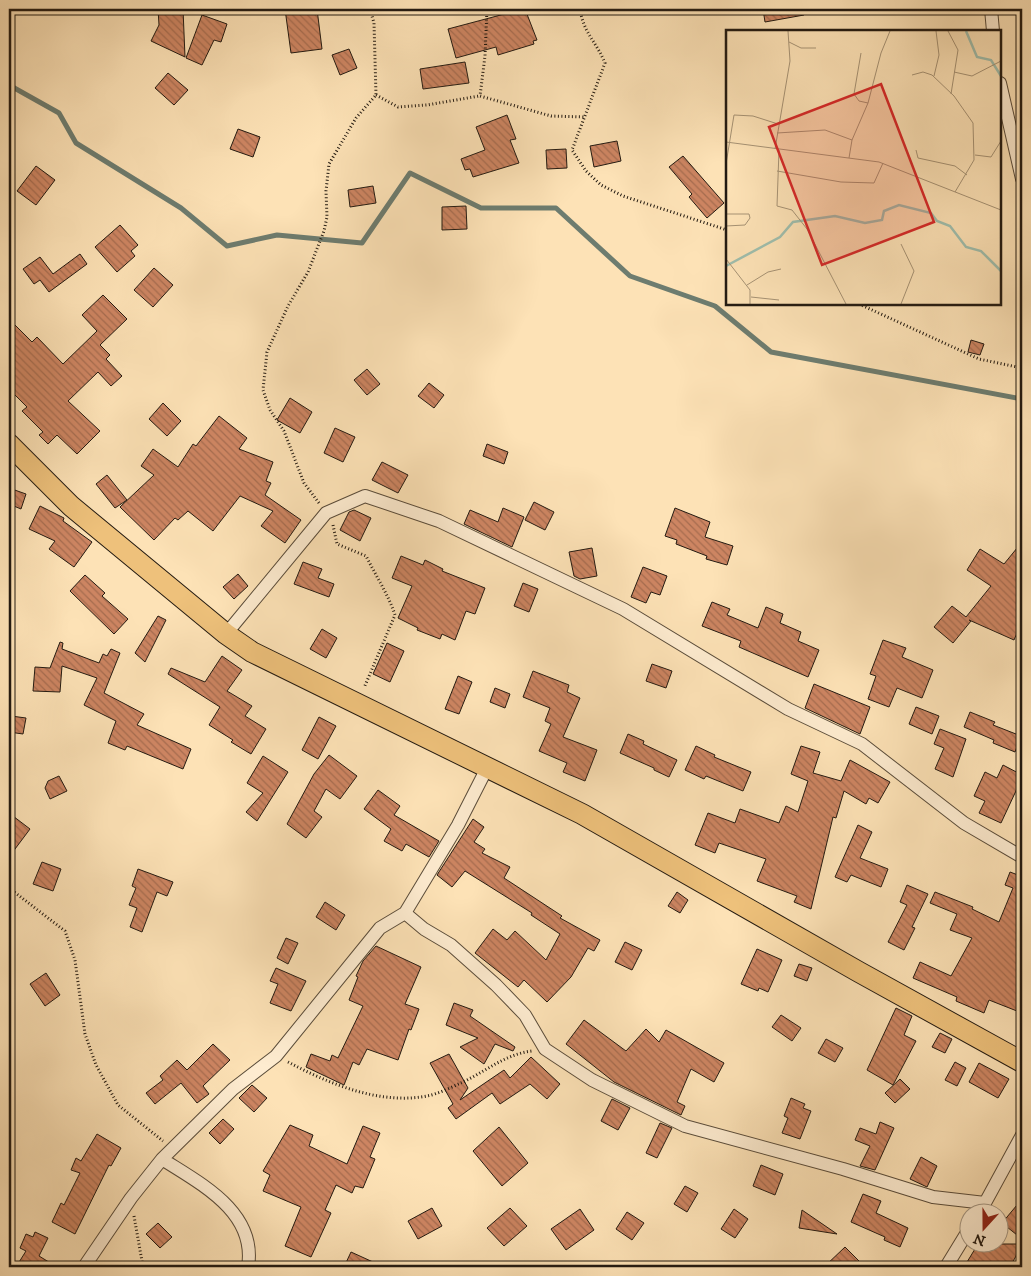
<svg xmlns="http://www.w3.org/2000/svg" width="1031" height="1276" viewBox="0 0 1031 1276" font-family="'IM FELL DW Pica',serif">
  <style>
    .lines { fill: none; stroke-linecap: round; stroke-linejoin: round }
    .stream { stroke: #6d7c6f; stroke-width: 5 }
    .building { fill: url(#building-back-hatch); stroke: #231a11 }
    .street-casing { stroke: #5a4c3a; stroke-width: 14 }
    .primary-casing { stroke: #231a11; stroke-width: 22 }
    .path { stroke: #231a11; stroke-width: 3; stroke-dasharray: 1 2.5; stroke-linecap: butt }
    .street { stroke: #feecd0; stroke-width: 12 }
    .primary { stroke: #eec17b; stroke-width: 20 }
    .inset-river { fill: none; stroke: #9fbead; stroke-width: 2.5 }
    .inset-road { fill: none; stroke: #a69274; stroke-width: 1 }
    .view { fill: #d62828; fill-opacity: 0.15; stroke: #d62828; stroke-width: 2.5 }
    .inset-edge { fill: none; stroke: #231a11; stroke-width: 2.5 }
  </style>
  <defs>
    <pattern id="building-back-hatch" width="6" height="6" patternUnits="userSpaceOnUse" patternTransform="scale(1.25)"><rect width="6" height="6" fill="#cd8562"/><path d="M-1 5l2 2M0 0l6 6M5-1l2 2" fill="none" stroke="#a66c4f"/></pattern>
  </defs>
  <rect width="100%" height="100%" fill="#fde2b6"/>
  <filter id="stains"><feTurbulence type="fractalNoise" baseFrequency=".004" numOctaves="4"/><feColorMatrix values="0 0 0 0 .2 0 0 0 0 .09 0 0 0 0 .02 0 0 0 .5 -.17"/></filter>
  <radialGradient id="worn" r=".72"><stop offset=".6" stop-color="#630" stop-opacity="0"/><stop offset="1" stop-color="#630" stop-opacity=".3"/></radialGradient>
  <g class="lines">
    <path class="stream" d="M 9,85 L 59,113 L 76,143 L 181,208 L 227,246 L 277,235 L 362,243 L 410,173 L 481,208 L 556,208 L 630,276 L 715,306 L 771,352 L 1022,399"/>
  </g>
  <path class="building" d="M 158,9 L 183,9 L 185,57 L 151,41 L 159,25 Z
    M 285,9 L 317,9 L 322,49 L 291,53 Z
    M 511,9 L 525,9 L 537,40 L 533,41 L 534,44 L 498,55 L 496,47 L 456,58 L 448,29 L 512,12 Z
    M 763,9 L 804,9 L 804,15 L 765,22 Z
    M 202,15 L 227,24 L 221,42 L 214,40 L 202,65 L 186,58 Z
    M 349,49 L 357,68 L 340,75 L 332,55 Z
    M 465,62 L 469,83 L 423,89 L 420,69 Z
    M 168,73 L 188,90 L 174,105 L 155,88 Z
    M 507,115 L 516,139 L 510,140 L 519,163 L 473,177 L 470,169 L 465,170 L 461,159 L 485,150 L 476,127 Z
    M 238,129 L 260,137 L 253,157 L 230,149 Z
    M 617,141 L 621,161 L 594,167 L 590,146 Z
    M 566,149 L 567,168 L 547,169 L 546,150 Z
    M 683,156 L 724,203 L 707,218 L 689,197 L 692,194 L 669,167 Z
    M 36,166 L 55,180 L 36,205 L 17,191 Z
    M 373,186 L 376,203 L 350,207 L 348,190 Z
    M 466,206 L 467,229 L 442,230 L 442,207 Z
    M 120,225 L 138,245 L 131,251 L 135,256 L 117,272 L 95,247 Z
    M 80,254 L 87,264 L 49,292 L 40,280 L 34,284 L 23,269 L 40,257 L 53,274 Z
    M 154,268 L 173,285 L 153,307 L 134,290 Z
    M 103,295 L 127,319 L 100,345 L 110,355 L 106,359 L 122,376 L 111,386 L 98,372 L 68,401 L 100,431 L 77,454 L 57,435 L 48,444 L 39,435 L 43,432 L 22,411 L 27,407 L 9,389 L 9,331 L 15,325 L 32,342 L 37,337 L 63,364 L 97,331 L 82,315 Z
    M 971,340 L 984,344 L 980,355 L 968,352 Z
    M 367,369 L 380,384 L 367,395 L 354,380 Z
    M 429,383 L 444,395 L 434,408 L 418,396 Z
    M 290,398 L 312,412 L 300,433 L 277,420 Z
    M 163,403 L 181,421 L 167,436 L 149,419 Z
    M 219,416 L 247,438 L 239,449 L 273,462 L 266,481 L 271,483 L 265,495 L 301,520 L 285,543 L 261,526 L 273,511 L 240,496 L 213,531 L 188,511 L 178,520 L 175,518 L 154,540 L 120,507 L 154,475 L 141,466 L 153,449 L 178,467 L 193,444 L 196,446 Z
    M 335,428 L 355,437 L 343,462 L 324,453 Z
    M 487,444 L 508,452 L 504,464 L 483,456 Z
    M 382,462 L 408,475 L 398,493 L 372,480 Z
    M 107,475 L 127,500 L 115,508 L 96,484 Z
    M 9,488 L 26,494 L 21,509 L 9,504 Z
    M 534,502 L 554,512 L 545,530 L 525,520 Z
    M 40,506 L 64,518 L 63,521 L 92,542 L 74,567 L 49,549 L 55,541 L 29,529 Z
    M 503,508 L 524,517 L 512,547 L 464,524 L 470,510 L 498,522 Z
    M 675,508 L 710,522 L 705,537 L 733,546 L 727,565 L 706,559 L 707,556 L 676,544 L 677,540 L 665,536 Z
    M 354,510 L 371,518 L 360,541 L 340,530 L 349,512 Z
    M 1022,542 L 1022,621 L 1014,640 L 969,620 L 971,621 L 953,643 L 934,627 L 952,606 L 966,617 L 991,586 L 967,570 L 980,549 L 1004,564 Z
    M 592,548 L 597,576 L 580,579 L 574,576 L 569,552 Z
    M 401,556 L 423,565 L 425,560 L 443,569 L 442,571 L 485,588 L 475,614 L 466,611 L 455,640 L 442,634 L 440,639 L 417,630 L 418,628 L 398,618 L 412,586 L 392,578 Z
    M 303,562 L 322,569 L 318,578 L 334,584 L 329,597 L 294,584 Z
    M 643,567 L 667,576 L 660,595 L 651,592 L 646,603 L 631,597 Z
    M 238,574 L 248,586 L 234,599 L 223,587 Z
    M 85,575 L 105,593 L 102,596 L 128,619 L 114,634 L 70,591 Z
    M 523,583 L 538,589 L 529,612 L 514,606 Z
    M 712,602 L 730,609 L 727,615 L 758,628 L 766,607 L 783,614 L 780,623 L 801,632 L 798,641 L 819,650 L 808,677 L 739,647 L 741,641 L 702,626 Z
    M 158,616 L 166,620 L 145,662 L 135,653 Z
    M 322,629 L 337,638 L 326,658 L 310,649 Z
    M 883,640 L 906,648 L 902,657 L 933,670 L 922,698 L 897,688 L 889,707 L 868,699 L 876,676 L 870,674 Z
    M 60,642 L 63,643 L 62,649 L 99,663 L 103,654 L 107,656 L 111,649 L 120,653 L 104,693 L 144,714 L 137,725 L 191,749 L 183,769 L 127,746 L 125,750 L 108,743 L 116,721 L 84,705 L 97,678 L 62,666 L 60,692 L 33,691 L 35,667 L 50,668 Z
    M 387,643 L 404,651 L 390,682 L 373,674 Z
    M 222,656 L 242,670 L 227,691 L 252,706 L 245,716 L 266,729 L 251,754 L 231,742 L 233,740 L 209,725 L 220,707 L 168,674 L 171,668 L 205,682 Z
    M 652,664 L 672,671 L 666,688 L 646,681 Z
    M 533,671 L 569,685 L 567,692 L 580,698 L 563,737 L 597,750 L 585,781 L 563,772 L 567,763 L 539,751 L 551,724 L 545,721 L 550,708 L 523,697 Z
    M 458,676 L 472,682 L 459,714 L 445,709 Z
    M 814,684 L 870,707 L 860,734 L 805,708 Z
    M 495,688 L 510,694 L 505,708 L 490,702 Z
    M 916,707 L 939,716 L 932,734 L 909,724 Z
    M 970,712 L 995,722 L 993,725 L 1021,736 L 1015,752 L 993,743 L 994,740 L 964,727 Z
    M 11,716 L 26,718 L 23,734 L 9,732 Z
    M 319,717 L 336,726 L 318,759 L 302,750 Z
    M 940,729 L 966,739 L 953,777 L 935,769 L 944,748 L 934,744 Z
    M 628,734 L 644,741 L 643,744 L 677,760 L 669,777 L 654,770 L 654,768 L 620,753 Z
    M 696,746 L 715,755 L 714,757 L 751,772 L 743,791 L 706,776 L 704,779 L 685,770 Z
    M 801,746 L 820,752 L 813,773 L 841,781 L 850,760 L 890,782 L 878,803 L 869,798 L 866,804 L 844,791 L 836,818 L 833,817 L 811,909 L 794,902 L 797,896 L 757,881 L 766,859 L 719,843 L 715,853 L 695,845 L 708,813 L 735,823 L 740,809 L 779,823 L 786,806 L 798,812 L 808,781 L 791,774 Z
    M 329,755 L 357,776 L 340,799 L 326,789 L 314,811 L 322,817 L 306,838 L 287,824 L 314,774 Z
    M 263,756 L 288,772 L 257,821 L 246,812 L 263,793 L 247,783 Z
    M 1003,765 L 1022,775 L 1022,778 L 1001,823 L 979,813 L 985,801 L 974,796 L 985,772 L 997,778 Z
    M 59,776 L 67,791 L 50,799 L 45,788 L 48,781 Z
    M 378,790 L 400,806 L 394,815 L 439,841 L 429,857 L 406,844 L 402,851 L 384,841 L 391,829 L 364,809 Z
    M 9,813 L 30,829 L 9,857 Z
    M 473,819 L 484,827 L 474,842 L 485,849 L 482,853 L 510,867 L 504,878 L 562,916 L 560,918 L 600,940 L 594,951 L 588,948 L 571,977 L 547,1002 L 524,980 L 518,987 L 475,953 L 493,929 L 507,940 L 515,931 L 546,960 L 560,934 L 531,915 L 532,913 L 465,871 L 452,887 L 437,875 Z
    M 858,825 L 872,832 L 860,858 L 888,869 L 881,887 L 851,875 L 847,882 L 835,877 Z
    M 42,862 L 61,869 L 53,891 L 33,884 Z
    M 1022,866 L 1022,1013 L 989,1000 L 984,1013 L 956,1001 L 957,997 L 913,978 L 920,962 L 951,976 L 972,938 L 950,930 L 957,914 L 930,903 L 935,892 L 973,907 L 972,909 L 999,922 L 1013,888 L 1005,885 L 1010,872 L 1018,875 Z
    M 138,869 L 173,882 L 167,896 L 157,892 L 142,932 L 130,927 L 137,908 L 129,905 L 136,888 L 132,886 Z
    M 907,885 L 928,894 L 912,927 L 915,928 L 904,950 L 888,942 L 907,905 L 900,902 Z
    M 677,892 L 688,900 L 680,913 L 668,906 Z
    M 325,902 L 345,915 L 336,930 L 316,917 Z
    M 286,938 L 298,943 L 288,964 L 277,958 Z
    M 625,942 L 642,950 L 632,970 L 615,962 Z
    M 376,946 L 421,967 L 405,1004 L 419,1009 L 411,1030 L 409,1029 L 398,1060 L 367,1049 L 359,1065 L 353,1062 L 344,1085 L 306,1067 L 311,1054 L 330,1061 L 332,1055 L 338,1058 L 363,1006 L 349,1000 L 358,977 L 356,976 L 363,961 Z
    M 757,949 L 782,960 L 768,992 L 759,988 L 758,991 L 741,984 Z
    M 799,964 L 812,968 L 807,981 L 794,976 Z
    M 276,968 L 306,981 L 291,1011 L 270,1003 L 278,984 L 270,981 Z
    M 46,973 L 60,995 L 45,1006 L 30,984 Z
    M 454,1003 L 473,1010 L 470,1016 L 515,1047 L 513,1051 L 495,1044 L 484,1064 L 460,1047 L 478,1038 L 446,1025 Z
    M 896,1008 L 912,1016 L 904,1035 L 916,1041 L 893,1085 L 867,1070 Z
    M 781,1015 L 801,1028 L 792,1041 L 772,1027 Z
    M 584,1020 L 626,1051 L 646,1029 L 659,1042 L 666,1030 L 724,1063 L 714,1082 L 691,1069 L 677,1102 L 685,1106 L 681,1115 L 614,1082 L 566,1044 Z
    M 940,1033 L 952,1039 L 945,1053 L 932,1047 Z
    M 826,1039 L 843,1048 L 835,1062 L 818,1053 Z
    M 213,1044 L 230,1060 L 203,1086 L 209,1094 L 197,1103 L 181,1083 L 155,1104 L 146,1093 L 163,1080 L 160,1076 L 177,1060 L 187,1070 Z
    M 449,1054 L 468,1088 L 460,1100 L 504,1070 L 510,1078 L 531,1057 L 560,1084 L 547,1099 L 530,1084 L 500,1104 L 492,1093 L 456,1119 L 448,1108 L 453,1104 L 430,1063 Z
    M 955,1062 L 966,1068 L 957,1086 L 945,1080 Z
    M 979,1063 L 1009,1079 L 998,1098 L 969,1082 Z
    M 900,1079 L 910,1089 L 895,1103 L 885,1093 Z
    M 252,1085 L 267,1098 L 254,1112 L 239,1098 Z
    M 791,1098 L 805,1104 L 803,1108 L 811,1111 L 800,1139 L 782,1133 L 788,1118 L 784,1116 Z
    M 612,1099 L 630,1108 L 618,1130 L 601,1121 Z
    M 223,1119 L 234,1129 L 220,1144 L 209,1133 Z
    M 880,1122 L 894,1128 L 875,1170 L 860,1166 L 870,1146 L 855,1140 L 860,1128 L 876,1134 Z
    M 660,1123 L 672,1128 L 657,1158 L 646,1153 Z
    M 290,1125 L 313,1135 L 309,1146 L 347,1164 L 363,1126 L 380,1133 L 370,1157 L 375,1159 L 363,1188 L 355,1186 L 352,1193 L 336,1185 L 325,1210 L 331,1213 L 311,1257 L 285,1246 L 301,1207 L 263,1191 L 270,1175 L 263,1171 Z
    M 499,1127 L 528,1163 L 502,1186 L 473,1151 Z
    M 97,1134 L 121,1148 L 111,1166 L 109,1165 L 75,1234 L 52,1222 L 61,1203 L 64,1205 L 80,1173 L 71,1170 L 76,1158 L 81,1161 Z
    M 921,1157 L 937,1166 L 927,1187 L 910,1179 Z
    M 761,1165 L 783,1174 L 775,1195 L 753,1186 Z
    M 685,1186 L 698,1193 L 687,1212 L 674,1204 Z
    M 863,1194 L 881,1201 L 876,1213 L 908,1228 L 900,1247 L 884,1240 L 885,1237 L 851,1222 Z
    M 1022,1199 L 1022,1239 L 1002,1223 Z
    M 432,1208 L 442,1226 L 418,1239 L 408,1221 Z
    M 510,1208 L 527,1226 L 504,1246 L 487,1228 Z
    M 580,1209 L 594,1230 L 566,1250 L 551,1229 Z
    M 734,1209 L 748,1219 L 735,1238 L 721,1229 Z
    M 802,1210 L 837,1234 L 799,1228 Z
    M 627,1212 L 644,1223 L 632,1240 L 616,1229 Z
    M 158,1223 L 172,1237 L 160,1248 L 146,1234 Z
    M 35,1232 L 48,1238 L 39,1256 L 57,1267 L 16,1267 L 26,1251 L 20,1248 L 26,1234 L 33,1237 Z
    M 978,1244 L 1022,1244 L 1022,1245 L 1010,1267 L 964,1267 Z
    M 845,1247 L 865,1267 L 824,1267 Z
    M 351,1252 L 384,1267 L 344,1267 Z"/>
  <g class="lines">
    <g class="street-casing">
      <path id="street" d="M 991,9 L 993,31
        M 1000,83 L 1022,179
        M 226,634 L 326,513 L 365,496 L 439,521 L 623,609 L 788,709 L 862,744 L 964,823 L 1022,857
        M 405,913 L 424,929 L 451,945 L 496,985 L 525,1015 L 545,1049 L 592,1080 L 685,1126 L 843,1169 L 933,1197 L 985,1203
        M 162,1159 C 201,1184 257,1212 248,1267
        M 979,1214 L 1022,1135
        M 84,1267 L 131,1198 L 162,1159 L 233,1089 L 276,1056 L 380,928 L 405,913 L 458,825 L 487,768
        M 946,1267 L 968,1231"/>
    </g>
    <g class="primary-casing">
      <path id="primary" d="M 9,444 L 71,506 L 226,634 L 252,652 L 582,814 L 859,972 L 1022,1062"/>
    </g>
    <path class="path" d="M 487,9 L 485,56 L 480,96 L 551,116 L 585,117
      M 580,9 C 583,32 597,43 605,63 L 572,150 L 586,171 L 601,185 L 623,196 L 727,230
      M 376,95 L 398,107 L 427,105 L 479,96
      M 859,304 L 979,359 L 1022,368
      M 319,503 L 304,483 L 284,431 L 270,410 L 263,390 L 267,352 L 288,306 L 308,272 L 324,231 L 327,217 L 326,191 L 329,164 L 356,118 L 376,95 L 374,23 L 370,9
      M 333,525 L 337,544 L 366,556 C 376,576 388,594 395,615 L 364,688
      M 9,888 L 65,931 L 75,960 L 85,1034 L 96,1065 L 118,1105 L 163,1141
      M 288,1062 C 330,1084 379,1105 427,1096 C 438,1094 452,1087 463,1082 C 486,1071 506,1054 532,1051
      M 134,1216 L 143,1267"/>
    <use href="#street" class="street"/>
    <use href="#primary" class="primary"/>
  </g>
  <g transform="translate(726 30)">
    <rect width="275" height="275" fill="#fde2b6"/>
    <path class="inset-river" d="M 240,1 L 251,27 L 265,30 L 275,46M 0,236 L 54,207 L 67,192 L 109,186 L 139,193 L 156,190 L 158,181 L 173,175 L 205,183 L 211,191 L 224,196 L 240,217 L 255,221 L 275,241"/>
    <path class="inset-road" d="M 222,1 L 232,20 L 225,64M 63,12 L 75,18 L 90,18M 135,23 L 128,64 L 133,71 L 142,73M 228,42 L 246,46 L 275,31M 186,45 L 197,42 L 206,45 L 228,66 L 247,93 L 248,130 L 229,162M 208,46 L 213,25 L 210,1M 51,103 L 99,100 L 126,110M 0,112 L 153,132 L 275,180M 49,119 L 64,31 L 62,1M 53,120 L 51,176 L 66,180 L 81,199 L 120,274M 190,120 L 192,128 L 229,136 L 241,145M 249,125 L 265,127 L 275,111M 123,128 L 126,110 L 142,73 L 155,23 L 164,1M 0,134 L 8,85 L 27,86 L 52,94M 51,141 L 115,152 L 148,153 L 157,133M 0,184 L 23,184 L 24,188 L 19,195 L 0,196M 175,214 L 188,241 L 175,274M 0,229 L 24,260 L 24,274M 21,255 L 42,242 L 55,239M 25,267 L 53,270"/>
    <path class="view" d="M 155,54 L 208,192 L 96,235 L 43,97 Z"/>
    <rect width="275" height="275" class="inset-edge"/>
  </g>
  <rect width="1031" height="1276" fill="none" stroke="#fde2b6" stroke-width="30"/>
  <rect x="10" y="10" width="1011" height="1256" fill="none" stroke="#231a11" stroke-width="2.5"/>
  <rect x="15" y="15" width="1001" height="1246" fill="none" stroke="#231a11"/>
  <g transform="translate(984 1228) rotate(201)"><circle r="24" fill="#feecd0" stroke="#a69884"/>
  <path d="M0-4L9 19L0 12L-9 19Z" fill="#8f2418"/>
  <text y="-8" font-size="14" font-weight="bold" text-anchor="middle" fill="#231a11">N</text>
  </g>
  <rect width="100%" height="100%" filter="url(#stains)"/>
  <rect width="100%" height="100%" fill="url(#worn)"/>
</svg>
